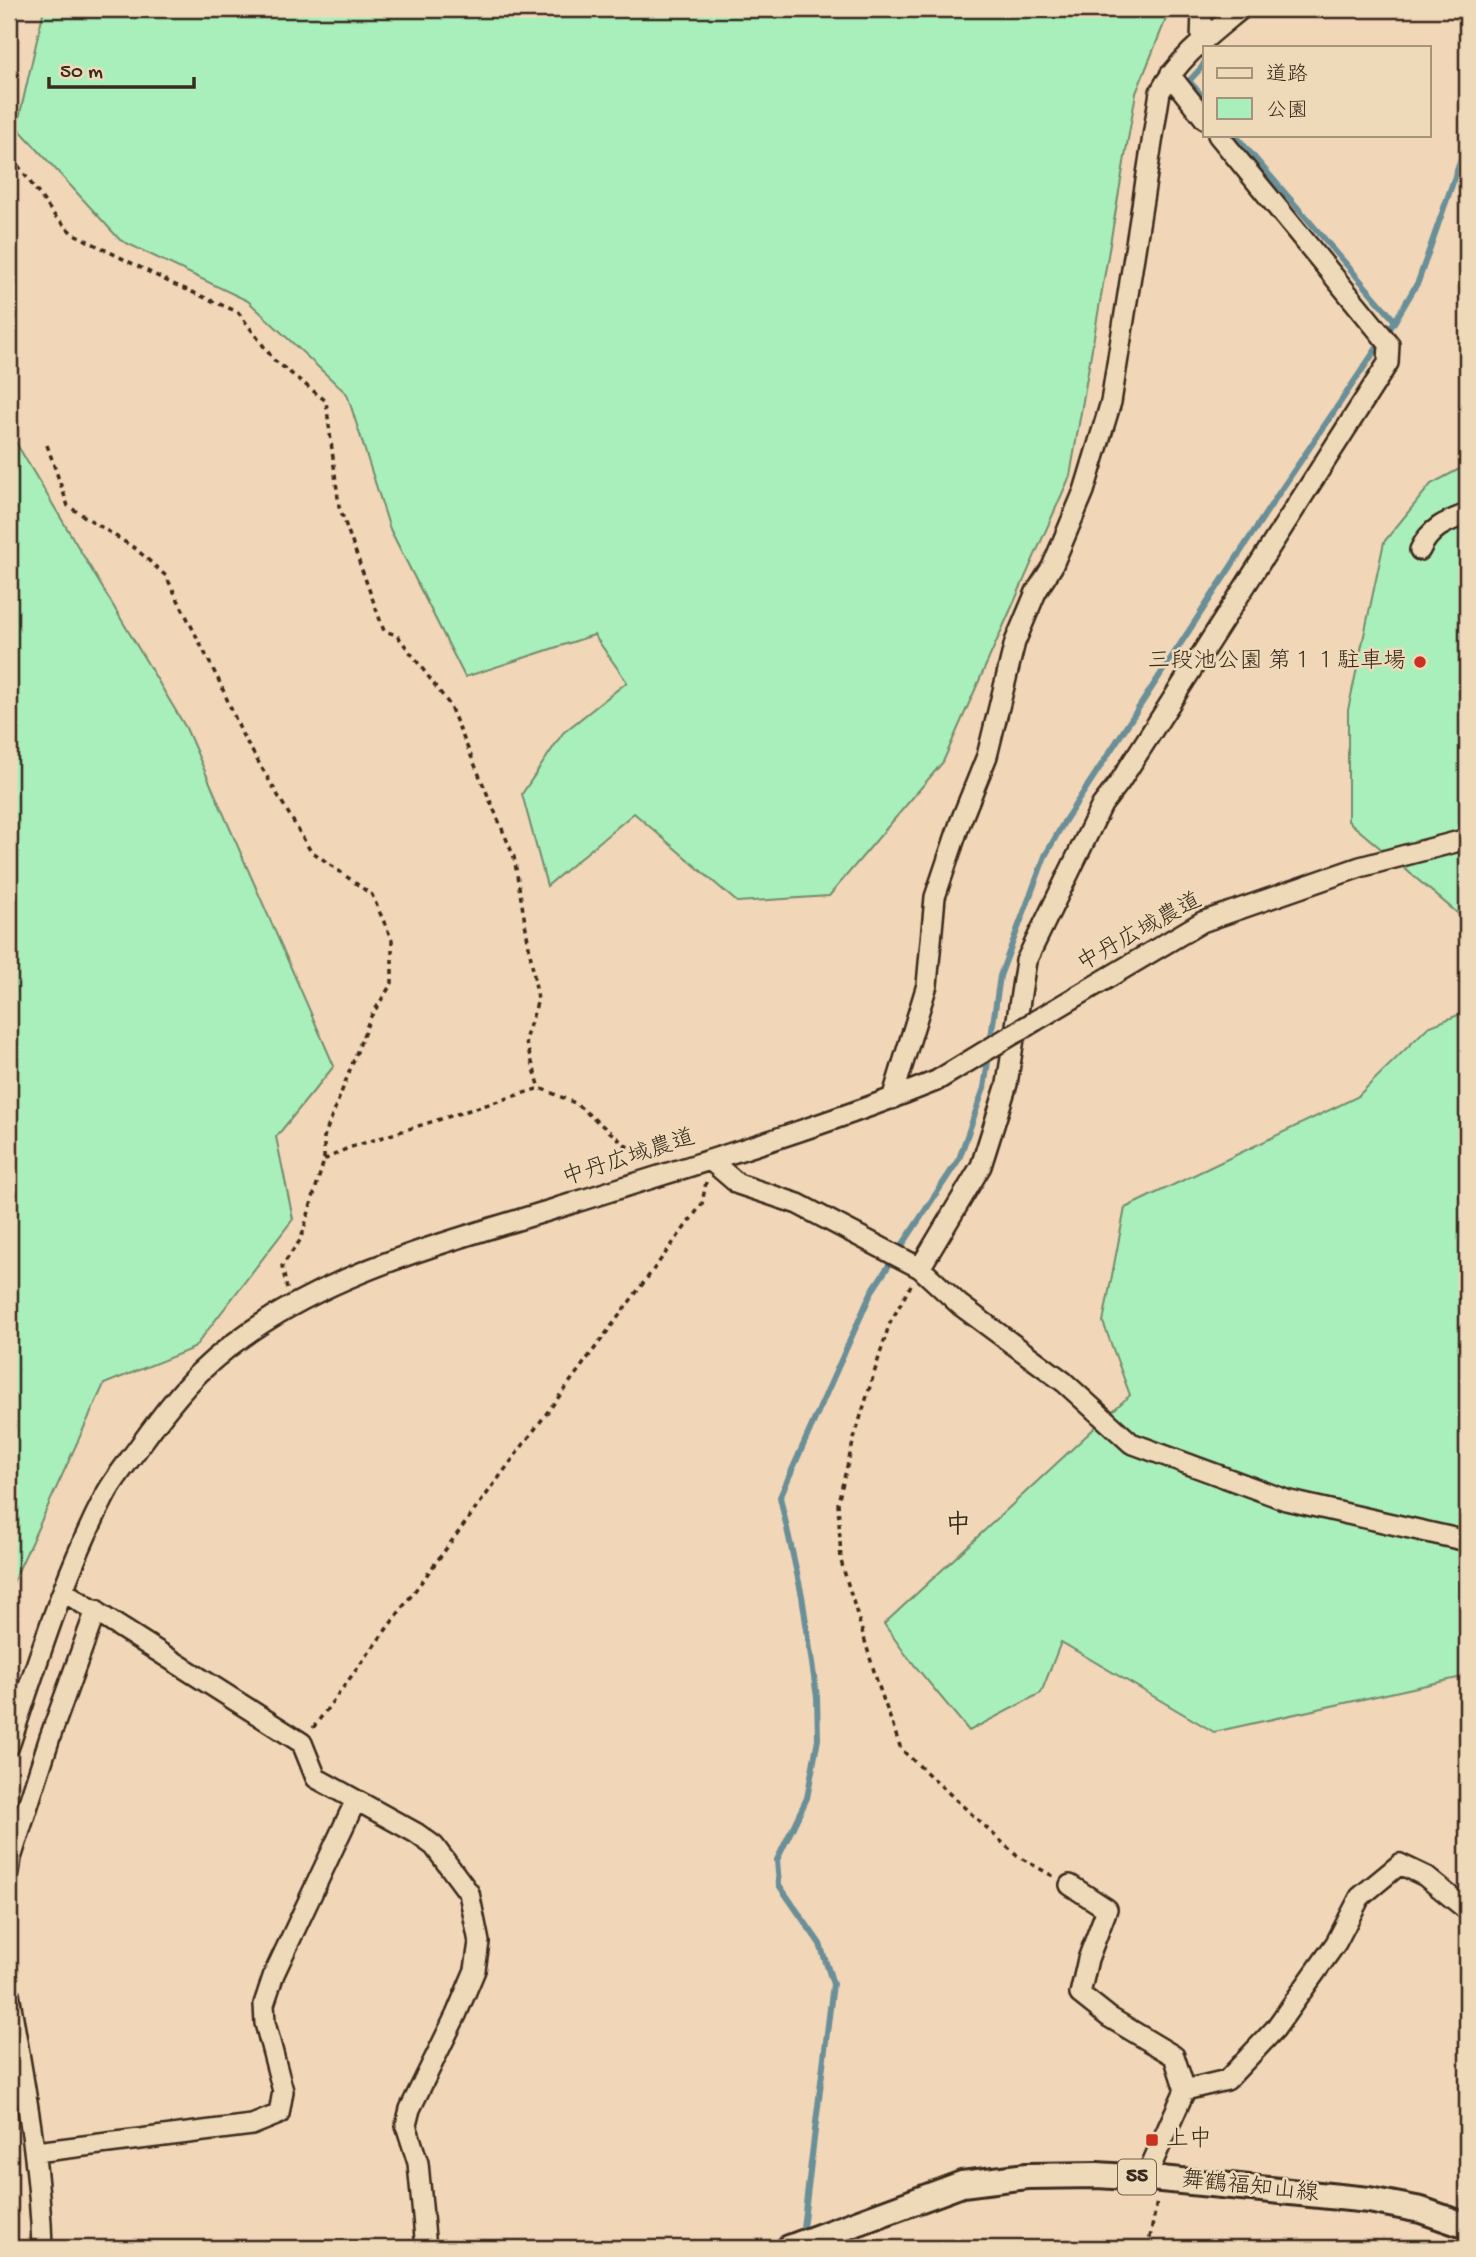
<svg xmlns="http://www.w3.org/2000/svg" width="1476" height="2257" viewBox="0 0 1476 2257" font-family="'Gochi Hand','Klee One',sans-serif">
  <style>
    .green { fill: #a9efbc; stroke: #728c6d; stroke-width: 2 }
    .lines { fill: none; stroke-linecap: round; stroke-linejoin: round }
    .stream { stroke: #698f98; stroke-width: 6 }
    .minor-casing { stroke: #3b2a1e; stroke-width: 24 }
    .major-casing { stroke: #3b2a1e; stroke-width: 30 }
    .path { stroke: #3b2a1e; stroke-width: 3.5; stroke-dasharray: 5 5; stroke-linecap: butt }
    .minor { stroke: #eedab8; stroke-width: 19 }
    .major { stroke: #eedab8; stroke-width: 24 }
    .minor-bridge-casing { stroke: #3b2a1e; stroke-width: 24; stroke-linecap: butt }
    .minor-bridge { stroke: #eedab8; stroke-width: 19 }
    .poi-dot { fill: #c8321e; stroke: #eedab8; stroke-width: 2.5 }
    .labels { text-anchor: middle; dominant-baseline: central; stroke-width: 5; stroke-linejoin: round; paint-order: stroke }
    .shield { fill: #eedab8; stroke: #715f4c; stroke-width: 2 }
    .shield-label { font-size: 21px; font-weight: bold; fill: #3b2a1e }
    .poi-label { font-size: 23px; fill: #3b2a1e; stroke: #eedab8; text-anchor: end }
    .street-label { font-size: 23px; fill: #3b2a1e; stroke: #eedab8 }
    .quarter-label { font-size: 26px; font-weight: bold; fill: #3b2a1e; stroke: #eedab8 }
  </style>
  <rect width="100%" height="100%" fill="#f1d6b7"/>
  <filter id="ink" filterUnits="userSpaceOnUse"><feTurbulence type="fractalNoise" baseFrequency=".0143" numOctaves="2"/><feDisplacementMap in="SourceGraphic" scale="14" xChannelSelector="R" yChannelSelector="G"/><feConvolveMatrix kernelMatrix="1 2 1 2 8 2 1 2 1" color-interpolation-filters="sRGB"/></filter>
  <g filter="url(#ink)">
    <path class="green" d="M 44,9 L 1170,9 L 1136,93 L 1070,476 L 943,762 L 829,896 L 737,902 L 634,813 L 547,886 L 522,794 L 563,733 L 627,682 L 594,635 L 465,677 L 390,529 L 347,394 L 248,301 L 120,240 L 17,127 Z
      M 9,431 L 186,728 L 334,1066 L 276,1137 L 293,1219 L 194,1348 L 104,1384 L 9,1591 Z
      M 1467,465 L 1467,914 L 1461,916 L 1348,821 L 1348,710 L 1384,542 L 1431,484 Z
      M 1463,1013 L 1467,1022 L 1467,1676 L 1214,1732 L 1061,1642 L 1041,1693 L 969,1731 L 906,1655 L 884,1624 L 1130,1395 L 1103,1322 L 1125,1208 L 1357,1097 L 1428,1027 Z"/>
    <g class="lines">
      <path class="stream" d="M 1214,24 L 1216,9
        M 1205,61 L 1202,67 L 1189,81 L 1205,99
        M 1235,135 L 1395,321
        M 990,1044 L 1000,976 L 1045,856 L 1064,822 L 1277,496 L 1395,321 L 1418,282 L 1467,142
        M 802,2236 L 833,1984 L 820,1944 L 779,1885 L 777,1860 L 807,1798 L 818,1739 L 817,1697 L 802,1596 L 780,1497 L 872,1291 L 959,1159 L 984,1088 L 989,1055"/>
      <g class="minor-casing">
        <path id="minor" d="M 1201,42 L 1202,9
          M 1170,75 L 1205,119
          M 1420,550 C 1430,528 1445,522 1467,514
          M 1035,1021 L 1202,922 L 1360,867 L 1467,839
          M 892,1099 L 927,985 L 935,897 L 960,823 L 987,756 L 1015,642 L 1036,592 L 1052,567 L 1084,491 L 1111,402 L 1160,92 C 1179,57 1211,34 1241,9
          M 710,1160 L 738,1184 L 798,1204 L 920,1268 L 960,1305 L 1064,1382 L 1131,1443 L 1286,1500 L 1467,1541
          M 920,1268 L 981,1166 L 1007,1084 L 1026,961 L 1102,805 L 1119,783 L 1388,363 L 1389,344 L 1218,135
          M 63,1591 L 302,1743 L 316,1778 L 416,1833 L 434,1846 L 469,1893 L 479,1942 L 475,1970 L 456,2015 L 410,2109 L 406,2125 L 418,2163 L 426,2248
          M 9,1746 C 38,1661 64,1574 106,1494 C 115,1477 130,1460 141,1444 C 159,1419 177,1395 199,1373 C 298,1277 443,1244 570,1204 C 692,1165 817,1129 936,1081
          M 9,1872 L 11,1858 L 50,1737 L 96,1610
          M 1070,1885 L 1107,1909 L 1088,1959 L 1080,1994 L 1109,2017 L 1174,2056 L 1185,2090 L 1146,2177
          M 9,1994 C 23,2079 40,2162 42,2248
          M 1185,2090 L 1227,2080 L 1275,2029 L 1336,1943 L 1360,1897 L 1400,1864 L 1425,1876 L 1467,1910
          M 36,2152 L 252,2125 L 279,2114 L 283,2091 L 265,2023 L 264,2004 L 274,1974 L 356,1800"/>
      </g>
      <g class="major-casing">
        <path id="major" d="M 789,2248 L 962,2184 L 1027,2176 L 1097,2175 L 1161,2179 L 1369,2200 L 1421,2210 L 1467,2226"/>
      </g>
      <path class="path" d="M 9,148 L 12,157 L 54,215 L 72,233 L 171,283 L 238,312 L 274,360 L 326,401 L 339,506 L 384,631 L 397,635 L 449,704 L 514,857 L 538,1000 L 525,1040 L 540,1088
        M 47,445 L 68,506 L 136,549 L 166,576 L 220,683 L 242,734 L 310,850 L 372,895 L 392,940 L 392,983 L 370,1018 L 324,1137 L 324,1160 L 301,1239 L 282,1266 L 287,1289
        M 324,1160 L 348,1148 L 540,1088 L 575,1103 L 646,1162
        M 911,1285 L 889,1325 L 855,1435 L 838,1502 L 841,1561 L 877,1681 L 901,1749 L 1017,1856 L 1053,1876
        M 313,1728 L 702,1204 L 706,1182
        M 1148,2248 L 1157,2201"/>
      <use href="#minor" class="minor"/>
      <use href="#major" class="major"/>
      <g class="minor-bridge-casing">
        <path id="minor-bridge" d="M 936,1081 L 1035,1021"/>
      </g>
      <use href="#minor-bridge" class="minor-bridge"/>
    </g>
  </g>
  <g class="poi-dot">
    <circle cx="1420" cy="662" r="7"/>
    <rect x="1145" y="2133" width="14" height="14" rx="3.5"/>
  </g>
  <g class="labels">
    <rect class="shield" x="1118" y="2159.5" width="38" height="35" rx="5"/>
    <g class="shield-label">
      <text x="1137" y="2177">55</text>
    </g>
    <g class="poi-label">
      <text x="1406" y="662">三段池公園 第１１駐車場</text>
      <text x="1166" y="2140" text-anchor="start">上中</text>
    </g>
    <g class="street-label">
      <text transform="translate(1140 933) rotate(-29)">中丹広域農道</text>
      <text transform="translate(629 1159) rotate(-18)">中丹広域農道</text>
      <text transform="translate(1250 2188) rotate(6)">舞鶴福知山線</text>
    </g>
    <g class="quarter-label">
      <text x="958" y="1527">中</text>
    </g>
  </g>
  <rect width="1476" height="2257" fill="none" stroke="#eedab8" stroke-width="35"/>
  <rect x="18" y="18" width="1441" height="2222" fill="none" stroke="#3b2a1e" stroke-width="2.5" filter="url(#ink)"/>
  <rect x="1203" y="46" width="228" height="91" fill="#eedab8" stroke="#a6947a" stroke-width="2"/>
  <rect x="1217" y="68" width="35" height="10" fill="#eedab8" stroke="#a6947a" stroke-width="2"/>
  <text x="1266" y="80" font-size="21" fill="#3b2a1e">道路</text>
  <rect x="1217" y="98" width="35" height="21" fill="#a9efbc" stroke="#a6947a" stroke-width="2"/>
  <text x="1266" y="116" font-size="21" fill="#3b2a1e">公園</text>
  <path d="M49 77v10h145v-10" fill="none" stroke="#3b2a1e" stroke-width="3.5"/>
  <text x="60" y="77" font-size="21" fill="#3b2a1e" stroke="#eedab8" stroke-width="5" paint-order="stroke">50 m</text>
</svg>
